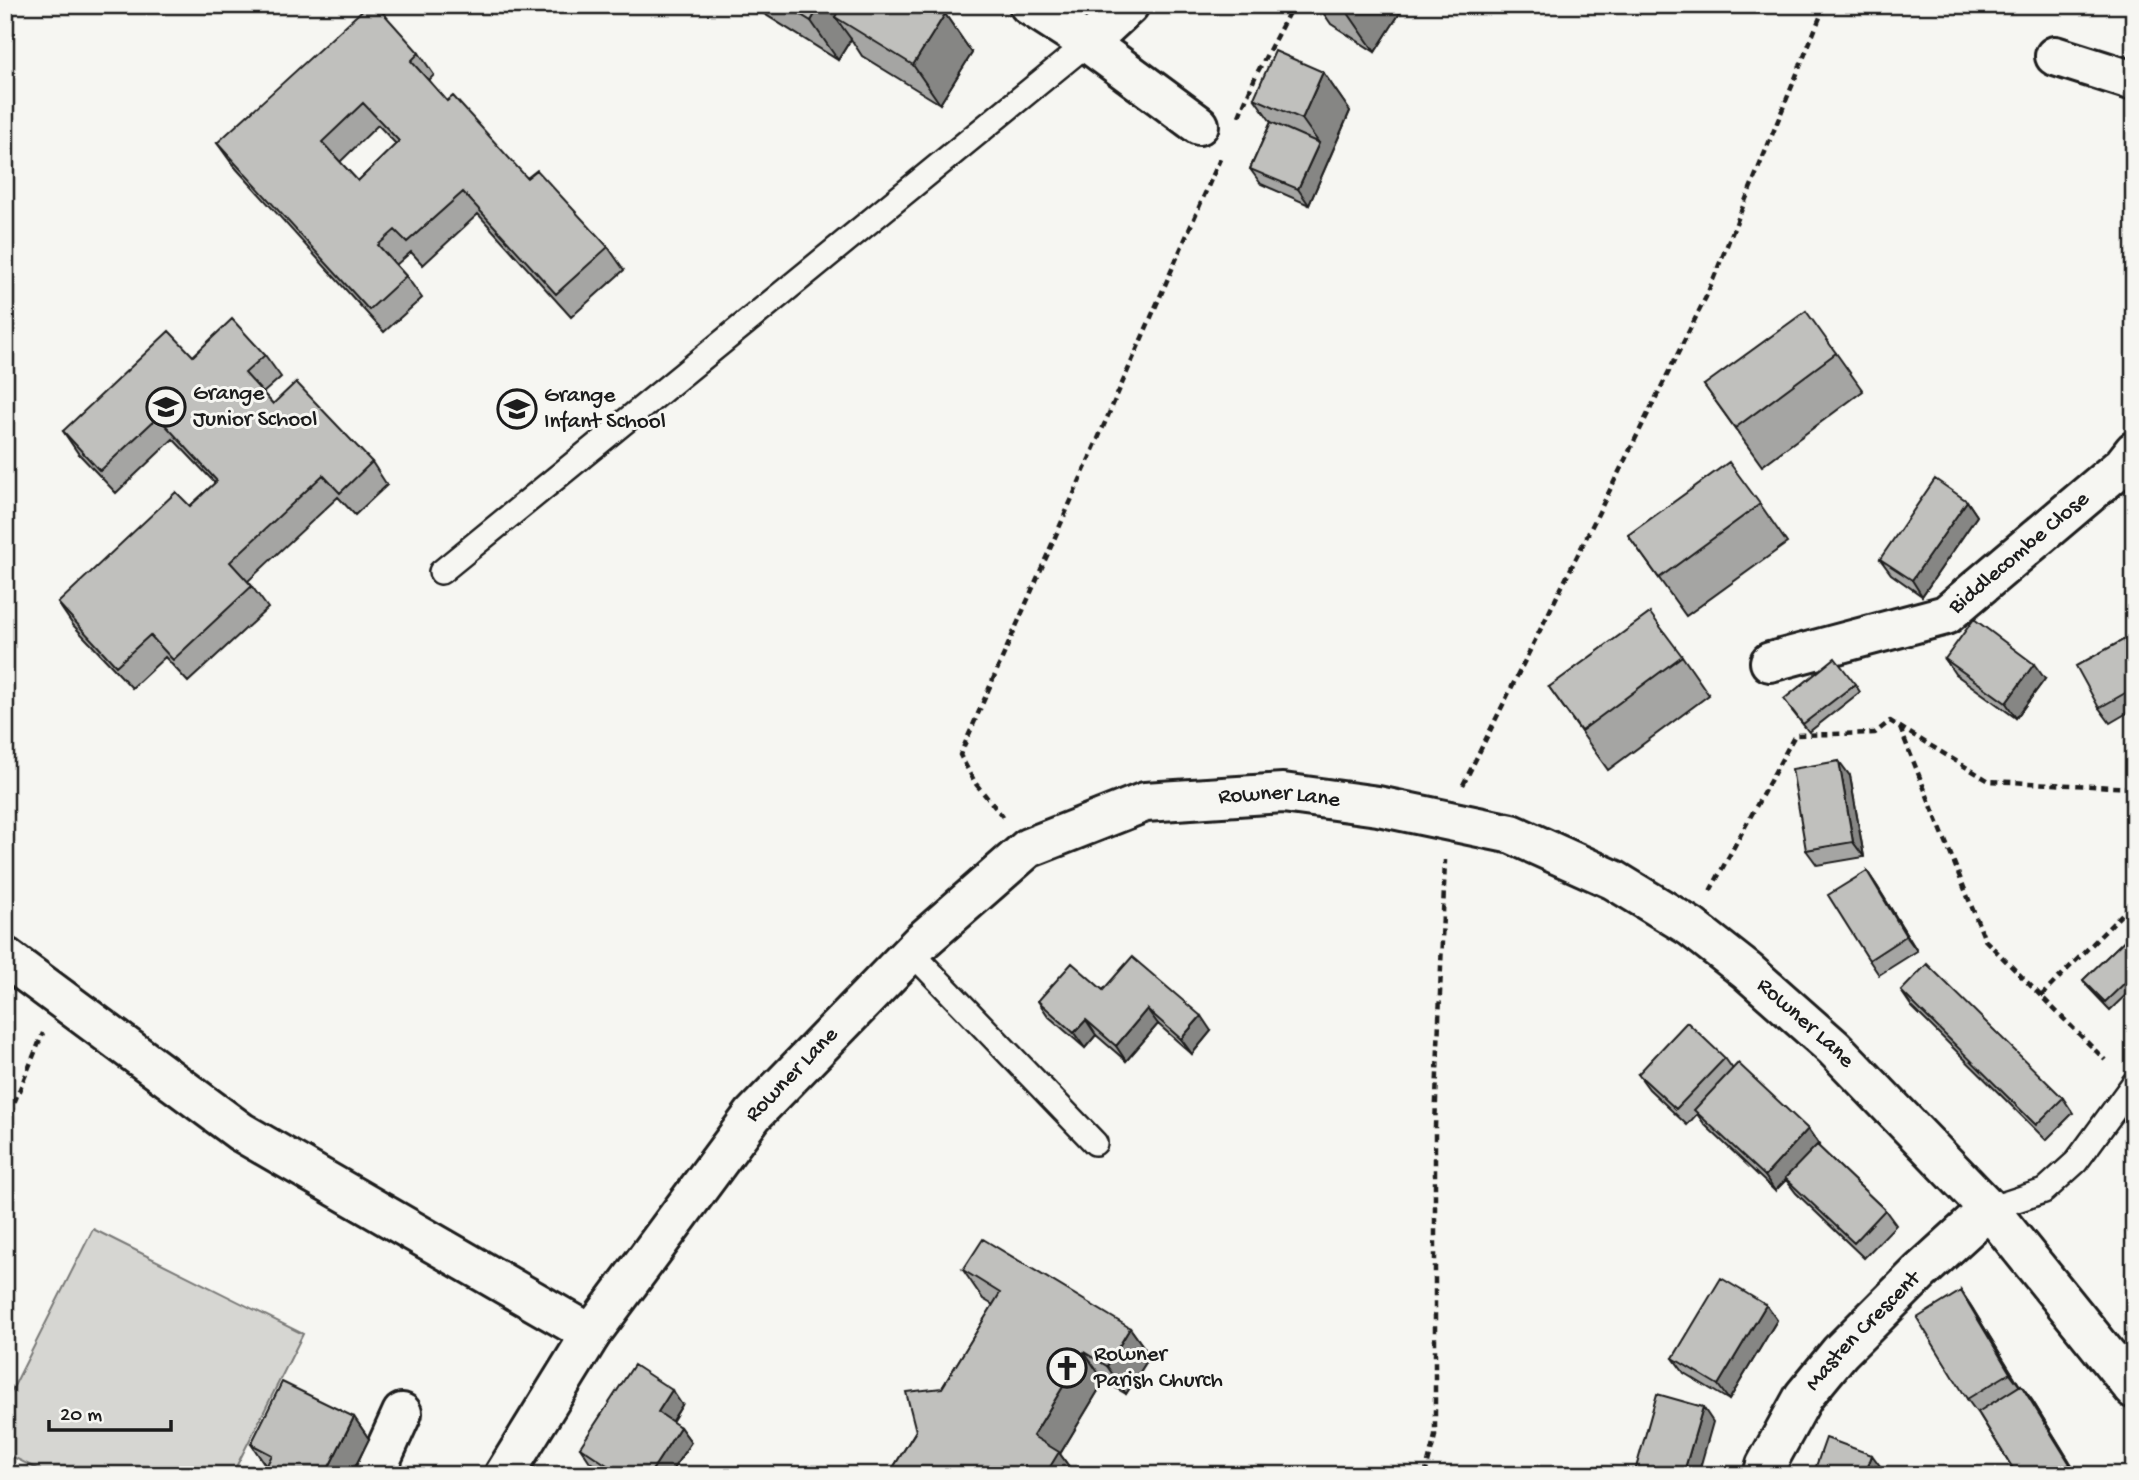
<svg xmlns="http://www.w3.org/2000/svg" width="2139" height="1480" viewBox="0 0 2139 1480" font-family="'Gochi Hand',sans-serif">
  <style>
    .green { fill: #d6d6d2; stroke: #797977; stroke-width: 2 }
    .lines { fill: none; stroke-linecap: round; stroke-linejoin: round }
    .service-casing { stroke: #1c1c1c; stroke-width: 28 }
    .minor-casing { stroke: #1c1c1c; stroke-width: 44 }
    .path { stroke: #1c1c1c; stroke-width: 4.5; stroke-dasharray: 7 5; stroke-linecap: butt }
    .service { stroke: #f6f6f2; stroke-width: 23 }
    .minor { stroke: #f6f6f2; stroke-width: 38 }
    .wall { fill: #a5a5a3; stroke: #1c1c1c; stroke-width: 2; fill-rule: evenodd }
    .shaded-wall { fill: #868684; stroke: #1c1c1c; stroke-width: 2 }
    .building { fill: #c0c0bd; stroke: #1c1c1c; stroke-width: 2; fill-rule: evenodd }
    .labels { text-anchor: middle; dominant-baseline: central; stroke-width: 6; stroke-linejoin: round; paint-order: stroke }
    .poi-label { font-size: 23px; fill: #1c1c1c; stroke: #f6f6f2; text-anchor: start }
    .street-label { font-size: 23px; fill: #1c1c1c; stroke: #f6f6f2 }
  </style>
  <rect width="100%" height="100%" fill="#f6f6f2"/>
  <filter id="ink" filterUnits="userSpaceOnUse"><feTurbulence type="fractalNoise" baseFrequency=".0143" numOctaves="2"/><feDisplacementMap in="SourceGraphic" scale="14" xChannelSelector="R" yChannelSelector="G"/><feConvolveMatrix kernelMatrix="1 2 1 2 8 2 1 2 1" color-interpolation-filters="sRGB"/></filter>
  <g filter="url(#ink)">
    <path class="green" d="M 93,1229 L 303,1334 L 232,1475 L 49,1475 L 5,1453 L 5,1404 Z"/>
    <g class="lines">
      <g class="service-casing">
        <path id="service" d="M 441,572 L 1088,43
          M 912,953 L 1095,1143
          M 1989,1209 L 2044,1191 L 2076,1162 L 2134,1083"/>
      </g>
      <g class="minor-casing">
        <g id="minor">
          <path d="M 1029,5 L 1088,43 L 1129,5"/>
          <path d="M 1088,43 L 1199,125"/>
          <path d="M 2055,56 L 2134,81"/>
          <path id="s1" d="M 1770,662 L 1946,615 L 2123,465 L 2134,451"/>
          <path d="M 5,957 L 241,1132 L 591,1334"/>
          <path d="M 374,1475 L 402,1413"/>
          <path id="s2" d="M 504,1475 L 591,1334 L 753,1115 L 923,940 L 1028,848 L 1145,802 L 1283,793 L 1378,806 L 1512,834 L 1614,880 L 1691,927 L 1747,971 L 1834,1048 L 1989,1209 L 2134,1389"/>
          <path id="s3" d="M 1763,1475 L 1766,1465 L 1804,1396 L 1840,1352 L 1920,1272 L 1989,1209"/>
        </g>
      </g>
      <path class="path" d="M 1239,116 L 1256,75 L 1293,5
        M 1900,728 L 1985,940 L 2105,1060
        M 1463,785 L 1706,297 L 1825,5
        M 1003,817 L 976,784 L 960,755 L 1220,159
        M 1710,891 L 1795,735 L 1875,733 L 1890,721 L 1989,781 L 2134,788
        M 2041,996 L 2134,902
        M 5,1125 L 43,1033
        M 1425,1475 L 1435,1436 L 1435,1127 L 1445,860"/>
      <use href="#service" class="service"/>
      <use href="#minor" class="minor"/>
    </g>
    <path class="wall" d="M 750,5 L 931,5 L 945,14 L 972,53 L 940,104 L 862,56 L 851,39 L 838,60 Z
      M 1318,5 L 1405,5 L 1375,52 L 1331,24 Z
      M 419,53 L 434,75 L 429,80 L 447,101 L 527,178 L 608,247 L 624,270 L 571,317 L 478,214 L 423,265 L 411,252 L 396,265 L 406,276 L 422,298 L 384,332 L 233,165 L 217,143 ZM 378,125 L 396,144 L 358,181 L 340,162 Z
      M 1323,72 L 1350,111 L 1309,205 L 1261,184 L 1250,169 L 1271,122 L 1254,98 Z
      M 1836,353 L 1863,391 L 1762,466 L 1704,385 Z
      M 265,355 L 281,377 L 263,393 L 273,404 L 372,462 L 387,485 L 355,515 L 338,497 L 248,581 L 268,608 L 188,682 L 165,657 L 132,688 L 73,625 L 58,603 L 190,506 L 215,483 L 173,439 L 116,493 L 78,453 L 63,431 L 193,356 Z
      M 1967,501 L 1977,516 L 1922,596 L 1891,574 L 1880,559 Z
      M 1760,504 L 1787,543 L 1686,616 L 1628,535 Z
      M 2134,634 L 2134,709 L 2110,723 L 2099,708 Z
      M 1682,656 L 1709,695 L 1608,770 L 1549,687 Z
      M 1945,659 L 2045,679 L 2016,718 L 1955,674 Z
      M 1855,684 L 1860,692 L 1809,732 L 1789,707 Z
      M 1850,776 L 1864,857 L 1817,865 L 1806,850 Z
      M 1867,871 L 1877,886 L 1917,951 L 1879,975 L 1869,960 Z
      M 2134,931 L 2134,987 L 2110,1010 L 2088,987 L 2083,980 Z
      M 1103,990 L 1211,1031 L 1192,1054 L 1158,1024 L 1126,1061 L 1096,1035 L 1085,1048 L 1048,1016 L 1038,1001 Z
      M 1901,991 L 2063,1098 L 2073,1113 L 2046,1140 L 1912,1007 Z
      M 1725,1058 L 1733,1069 L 1808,1129 L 1819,1145 L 1818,1146 L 1885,1210 L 1896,1225 L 1864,1258 L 1796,1193 L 1786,1180 L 1775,1191 L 1705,1125 L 1697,1114 L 1687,1125 L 1649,1089 L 1638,1074 Z
      M 963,1270 L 1130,1328 L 1150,1356 L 1126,1394 L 1104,1381 L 1060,1454 L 1075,1475 L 898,1475 L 893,1468 L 993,1305 L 983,1299 Z
      M 1961,1291 L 1971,1306 L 2020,1386 L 2021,1385 L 2032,1400 L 2078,1475 L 2017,1475 L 1979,1414 L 1978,1414 L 1967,1399 Z
      M 1766,1305 L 1777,1320 L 1729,1400 L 1684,1373 L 1673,1358 Z
      M 682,1405 L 672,1422 L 680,1427 L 691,1442 L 669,1475 L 609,1475 L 590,1462 L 580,1447 Z
      M 354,1417 L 369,1439 L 266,1466 L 251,1444 Z"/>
    <path class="shaded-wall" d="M 820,5 L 869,5 L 835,17 L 851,39 L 838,60 L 811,21 Z
      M 1353,5 L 1405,5 L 1375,52 L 1348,13 Z
      M 945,14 L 972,53 L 940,104 L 913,65 Z
      M 1323,72 L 1350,111 L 1309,205 L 1298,189 L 1319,143 L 1302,119 Z
      M 1967,501 L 1977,516 L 1922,596 L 1912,580 Z
      M 2034,664 L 2045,679 L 2016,718 L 2006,703 Z
      M 1839,761 L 1850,776 L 1864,857 L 1853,842 Z
      M 1867,871 L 1877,886 L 1917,951 L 1906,936 Z
      M 1147,1009 L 1158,1024 L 1126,1061 L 1116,1046 Z
      M 1201,1016 L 1211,1031 L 1192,1054 L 1181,1039 Z
      M 1086,1020 L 1096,1035 L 1085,1048 L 1074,1033 Z
      M 1808,1129 L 1819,1145 L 1775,1191 L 1765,1176 Z
      M 1961,1291 L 1971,1306 L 2021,1388 L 2010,1373 Z
      M 1766,1305 L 1777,1320 L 1729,1400 L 1718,1385 Z
      M 1130,1328 L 1150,1356 L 1126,1394 L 1107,1366 Z
      M 1084,1352 L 1104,1381 L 1060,1454 L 1075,1475 L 1045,1475 L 1033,1436 Z
      M 2021,1385 L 2032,1400 L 2078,1475 L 2070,1464 Z
      M 672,1390 L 682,1405 L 668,1427 L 658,1412 Z
      M 1703,1407 L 1713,1422 L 1698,1475 L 1683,1475 Z
      M 354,1417 L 369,1439 L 351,1475 L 325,1475 Z
      M 680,1427 L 691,1442 L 669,1475 L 649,1475 Z
      M 1872,1455 L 1883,1470 L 1881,1475 L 1865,1475 Z"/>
    <path class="building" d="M 368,5 L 376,5 L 419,53 L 411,61 L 447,101 L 453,96 L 527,178 L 537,170 L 608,247 L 556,294 L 463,192 L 407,242 L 395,230 L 378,245 L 406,276 L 369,310 L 217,143 ZM 363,103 L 399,141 L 358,181 L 322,142 Z
      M 785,5 L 820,5 L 811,21 Z
      M 842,5 L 931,5 L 945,14 L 913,65 L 835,17 Z
      M 1336,5 L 1353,5 L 1348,13 Z
      M 1275,51 L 1323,72 L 1302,119 L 1254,98 Z
      M 1271,122 L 1319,143 L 1298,189 L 1250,169 Z
      M 1806,311 L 1836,353 L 1735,428 L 1704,385 Z
      M 232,319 L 265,355 L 245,373 L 273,404 L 296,382 L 372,462 L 340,493 L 323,475 L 230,562 L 252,586 L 173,660 L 150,635 L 116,666 L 58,603 L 176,492 L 190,506 L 217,481 L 158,417 L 100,471 L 63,431 L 169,331 L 193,356 Z
      M 1729,462 L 1760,504 L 1659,578 L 1628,535 Z
      M 1935,479 L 1967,501 L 1912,580 L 1880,559 Z
      M 1650,613 L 1682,656 L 1581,731 L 1549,687 Z
      M 1974,619 L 2034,664 L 2006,703 L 1945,659 Z
      M 2134,634 L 2134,688 L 2099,708 L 2076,666 Z
      M 1835,658 L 1855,684 L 1803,724 L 1784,699 Z
      M 1839,761 L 1853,842 L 1806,850 L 1792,769 Z
      M 1867,871 L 1906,936 L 1869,960 L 1828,895 Z
      M 2134,931 L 2134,974 L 2105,1002 L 2083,980 Z
      M 1132,957 L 1201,1016 L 1181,1039 L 1147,1009 L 1116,1046 L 1086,1020 L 1074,1033 L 1038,1001 L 1072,963 L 1103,990 Z
      M 1927,964 L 2063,1098 L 2036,1125 L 1901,991 Z
      M 1687,1022 L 1725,1058 L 1676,1109 L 1638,1074 Z
      M 1738,1063 L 1808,1129 L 1765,1176 L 1694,1110 Z
      M 1817,1145 L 1885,1210 L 1854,1243 L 1785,1178 Z
      M 2134,1225 L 2134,1238 L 2128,1234 Z
      M 983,1239 L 1130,1328 L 1107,1366 L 1084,1352 L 1033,1436 L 1059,1452 L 1045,1475 L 903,1475 L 893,1468 L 916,1431 L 906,1392 L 942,1388 L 1000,1293 L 963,1270 Z
      M 1721,1278 L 1766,1305 L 1718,1385 L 1673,1358 Z
      M 1961,1291 L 2010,1373 L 1967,1399 L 1917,1318 Z
      M 634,1365 L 672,1390 L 658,1412 L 680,1427 L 649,1475 L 622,1475 L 580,1447 Z
      M 282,1382 L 354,1417 L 325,1475 L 262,1475 L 272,1455 L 251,1444 Z
      M 2021,1385 L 2070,1464 L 2053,1475 L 2017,1475 L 1978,1412 Z
      M 1657,1394 L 1703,1407 L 1683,1475 L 1634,1475 Z
      M 1826,1438 L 1872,1455 L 1865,1475 L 1813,1475 Z"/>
  </g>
  <defs>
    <g id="school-ring" transform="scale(2.0125)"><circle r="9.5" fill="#f6f6f2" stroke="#1c1c1c" stroke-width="1.5"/><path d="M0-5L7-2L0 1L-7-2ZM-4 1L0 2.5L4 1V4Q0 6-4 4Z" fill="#1c1c1c"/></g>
    <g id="church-ring" transform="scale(2.0125)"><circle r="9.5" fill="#f6f6f2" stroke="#1c1c1c" stroke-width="1.5"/><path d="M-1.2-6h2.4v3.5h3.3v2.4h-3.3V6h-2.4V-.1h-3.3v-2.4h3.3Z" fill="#1c1c1c"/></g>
  </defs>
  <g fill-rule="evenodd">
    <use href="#school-ring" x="166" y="407"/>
    <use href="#school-ring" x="517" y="409"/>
    <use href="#church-ring" x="1067" y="1368"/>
  </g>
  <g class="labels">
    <g class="poi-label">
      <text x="193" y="394">Grange<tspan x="193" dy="26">Junior School</tspan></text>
      <text x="544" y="396">Grange<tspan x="544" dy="26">Infant School</tspan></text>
      <text x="1094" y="1355">Rowner<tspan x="1094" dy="26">Parish Church</tspan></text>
    </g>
    <g class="street-label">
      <text stroke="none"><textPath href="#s1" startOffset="278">Biddlecombe Close</textPath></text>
      <text stroke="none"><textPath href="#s2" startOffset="1082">Rowner Lane</textPath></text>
      <text stroke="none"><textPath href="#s2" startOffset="1670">Rowner Lane</textPath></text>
      <text stroke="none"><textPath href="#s2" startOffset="494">Rowner Lane</textPath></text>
      <text stroke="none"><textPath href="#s3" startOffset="177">Masten Crescent</textPath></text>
    </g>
  </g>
  <rect width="2139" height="1480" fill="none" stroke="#f6f6f2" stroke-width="28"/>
  <rect x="14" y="14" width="2111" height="1452" fill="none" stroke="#1c1c1c" stroke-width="2.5" filter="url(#ink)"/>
  <path d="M49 1420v10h122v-10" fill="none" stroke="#1c1c1c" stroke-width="3.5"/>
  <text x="60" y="1420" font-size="21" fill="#1c1c1c" stroke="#f6f6f2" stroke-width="5" paint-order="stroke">20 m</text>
</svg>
